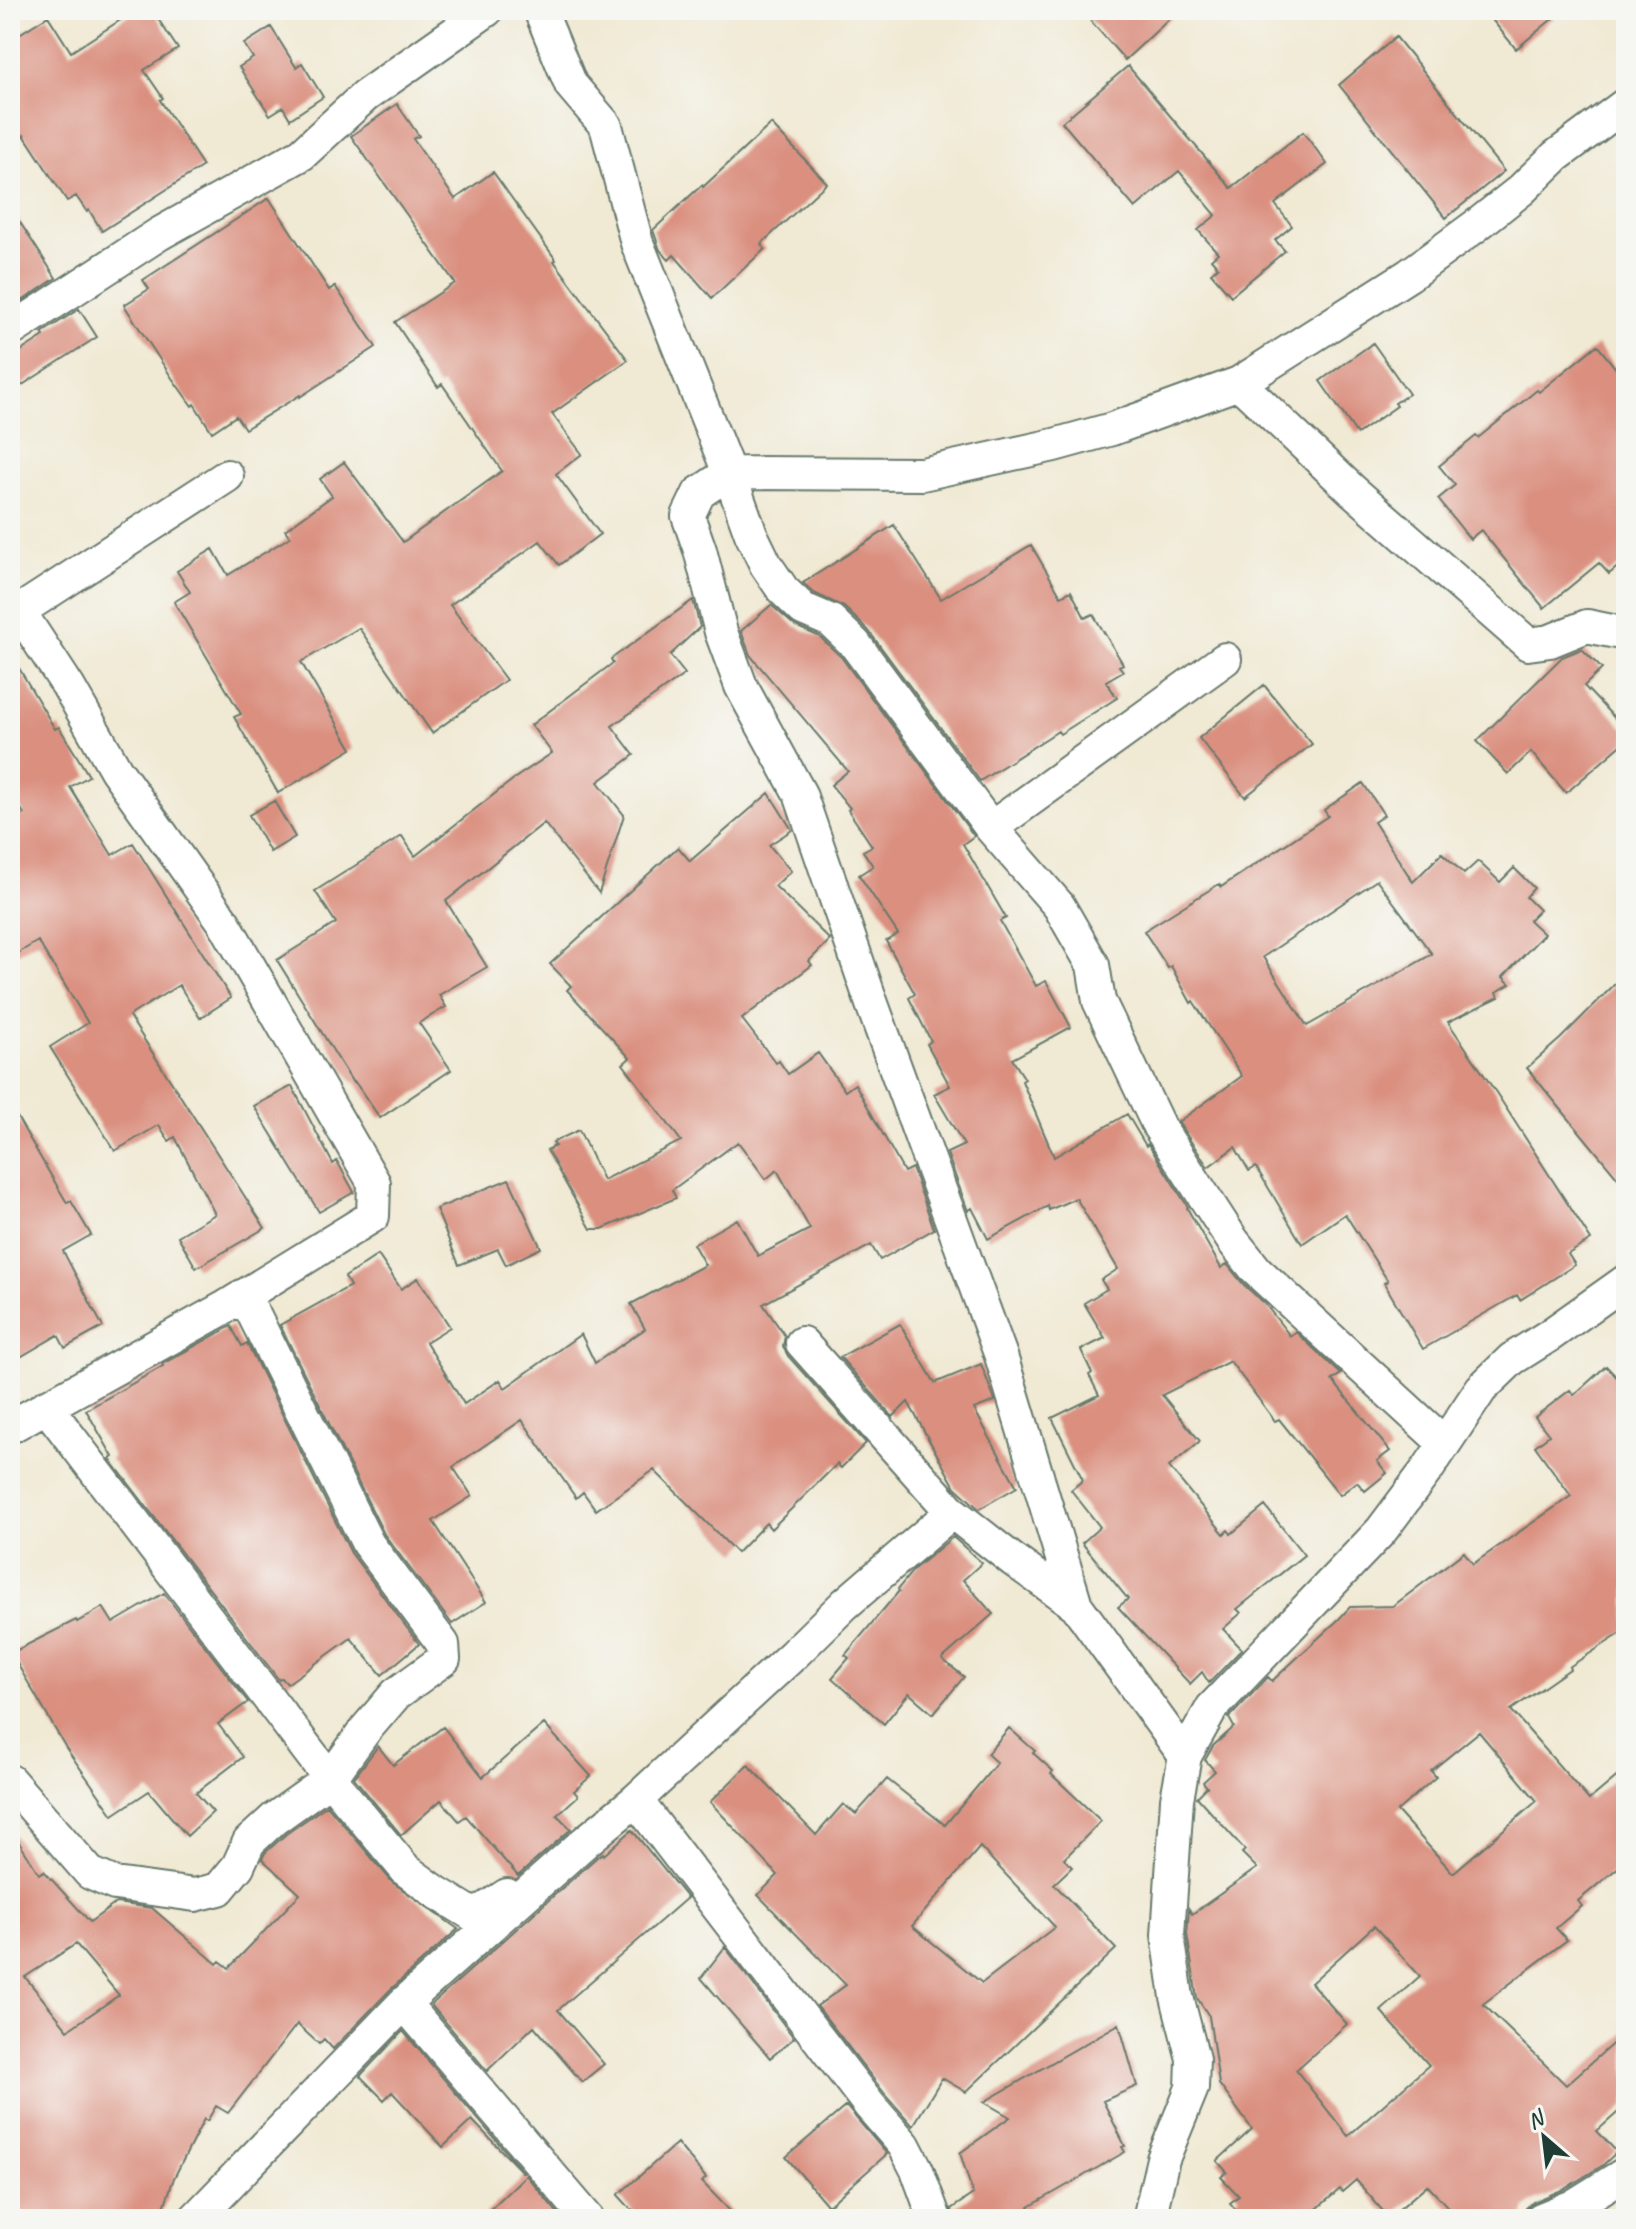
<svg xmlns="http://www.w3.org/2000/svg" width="1636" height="2229" viewBox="0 0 1636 2229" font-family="Caveat,sans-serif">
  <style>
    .building { fill: #da8f7f; fill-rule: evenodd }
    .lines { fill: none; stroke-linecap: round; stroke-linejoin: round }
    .minor-casing { stroke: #68796c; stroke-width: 36 }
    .minor { stroke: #fff; stroke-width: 32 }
  </style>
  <rect width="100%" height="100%" fill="#f6f6f2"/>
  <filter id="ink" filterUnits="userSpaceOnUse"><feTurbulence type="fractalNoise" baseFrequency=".0125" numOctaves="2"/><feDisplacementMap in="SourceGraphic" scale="16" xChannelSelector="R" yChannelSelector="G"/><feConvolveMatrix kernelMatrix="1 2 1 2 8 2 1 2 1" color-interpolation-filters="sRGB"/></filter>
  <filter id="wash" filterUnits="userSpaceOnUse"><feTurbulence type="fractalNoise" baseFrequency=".006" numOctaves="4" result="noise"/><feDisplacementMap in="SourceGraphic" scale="32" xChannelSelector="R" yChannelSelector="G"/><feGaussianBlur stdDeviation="1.8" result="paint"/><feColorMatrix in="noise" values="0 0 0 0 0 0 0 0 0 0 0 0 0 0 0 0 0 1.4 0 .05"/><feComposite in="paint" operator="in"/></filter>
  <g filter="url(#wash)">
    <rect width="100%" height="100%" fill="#f0e9d3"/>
    <g id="blocks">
      <path class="building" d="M 136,10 L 152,10 L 178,49 L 144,70 L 163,98 L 160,100 L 203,166 L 102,231 L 89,210 L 87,212 L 76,196 L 67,201 L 24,135 L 10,144 L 10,40 L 48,16 L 71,52 Z
        M 1081,10 L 1179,10 L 1125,60 Z
        M 1484,10 L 1563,10 L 1516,49 Z
        M 271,27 L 296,67 L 302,63 L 323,97 L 290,119 L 283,107 L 270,115 L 239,67 L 253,58 L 244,44 Z
        M 1396,37 L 1504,171 L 1446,218 L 1339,85 Z
        M 1128,66 L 1231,188 L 1303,132 L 1327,164 L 1275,204 L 1292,226 L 1275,240 L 1285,251 L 1231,296 L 1211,273 L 1218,267 L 1211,259 L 1218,253 L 1198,230 L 1216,215 L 1179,171 L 1135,208 L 1062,122 Z
        M 397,104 L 419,136 L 413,139 L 455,199 L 493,172 L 556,260 L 554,261 L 628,360 L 552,414 L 582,454 L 556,474 L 600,534 L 559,565 L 540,541 L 450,605 L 506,680 L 432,733 L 359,628 L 301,662 L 352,749 L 278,793 L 234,717 L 241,714 L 174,602 L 190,592 L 177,571 L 213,549 L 228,575 L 290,537 L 285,530 L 332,496 L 320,479 L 344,462 L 403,542 L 502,471 L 442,384 L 438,387 L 395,322 L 455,283 L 351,136 Z
        M 771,124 L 827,183 L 761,244 L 765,249 L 712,298 L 674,255 L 669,260 L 660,250 L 653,230 L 702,185 L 703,187 Z
        M 269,198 L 329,290 L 335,286 L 376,347 L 300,397 L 300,395 L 245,429 L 236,416 L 212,432 L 194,404 L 192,406 L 172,378 L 124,305 L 149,289 L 143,280 Z
        M 10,207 L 56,278 L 22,301 L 10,282 Z
        M 79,309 L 97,337 L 10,393 L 10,358 L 44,336 L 42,333 Z
        M 1373,343 L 1409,394 L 1395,403 L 1397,406 L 1357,434 L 1320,381 Z
        M 1597,345 L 1626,381 L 1626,560 L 1609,574 L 1599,563 L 1544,608 L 1481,530 L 1470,539 L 1438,499 L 1455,485 L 1439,466 L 1476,436 L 1478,438 L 1537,390 L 1539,392 Z
        M 894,525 L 941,599 L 1031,545 L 1061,596 L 1071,591 L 1085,618 L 1093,614 L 1123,664 L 1119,666 L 1123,671 L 1106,681 L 1117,698 L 1060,734 L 1058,731 L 980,781 L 868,630 L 844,607 L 814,593 L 803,583 Z
        M 693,600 L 700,627 L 670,655 L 685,674 L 612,726 L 634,755 L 598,782 L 624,815 L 599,893 L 544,823 L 446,901 L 487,967 L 439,995 L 446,1007 L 419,1023 L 451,1070 L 380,1118 L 355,1082 L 353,1083 L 277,960 L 336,923 L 315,891 L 402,836 L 415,856 L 515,778 L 552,753 L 531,725 L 613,663 L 611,659 Z
        M 771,605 L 795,626 L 820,637 L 841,657 L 974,836 L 963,844 L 1006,918 L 1000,921 L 1036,986 L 1046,981 L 1071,1027 L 1012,1059 L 1025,1079 L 1022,1081 L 1054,1157 L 1127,1114 L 1146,1146 L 1148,1144 L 1188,1207 L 1187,1208 L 1221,1268 L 1227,1264 L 1244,1285 L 1265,1304 L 1290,1336 L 1296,1332 L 1341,1374 L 1332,1380 L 1390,1451 L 1377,1461 L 1387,1473 L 1365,1491 L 1357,1482 L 1340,1495 L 1279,1419 L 1275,1421 L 1230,1361 L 1162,1395 L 1200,1441 L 1169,1467 L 1224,1534 L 1228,1530 L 1231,1534 L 1265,1506 L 1304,1555 L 1237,1609 L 1241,1613 L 1223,1629 L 1242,1649 L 1209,1683 L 1202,1672 L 1190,1684 L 1118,1607 L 1128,1599 L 1082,1543 L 1100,1527 L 1071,1490 L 1083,1480 L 1052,1418 L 1099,1395 L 1089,1375 L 1092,1373 L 1081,1350 L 1105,1338 L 1084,1303 L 1107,1289 L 1101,1280 L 1118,1269 L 1076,1198 L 1049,1210 L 1048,1206 L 988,1239 L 972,1208 L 968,1211 L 947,1153 L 964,1145 L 934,1094 L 950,1086 L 927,1044 L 931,1041 L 909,998 L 915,994 L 886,941 L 898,934 L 859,875 L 873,866 L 863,851 L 872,846 L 848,810 L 850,808 L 831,785 L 848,771 L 750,655 L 741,631 Z
        M 1582,649 L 1602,669 L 1584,686 L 1626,730 L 1626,741 L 1566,793 L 1531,752 L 1508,774 L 1477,741 L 1562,657 Z
        M 10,653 L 55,729 L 59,727 L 89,776 L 70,787 L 112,855 L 133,843 L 231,998 L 200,1018 L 179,985 L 129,1016 L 265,1228 L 196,1268 L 178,1236 L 215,1214 L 175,1137 L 169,1141 L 159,1125 L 115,1151 L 50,1047 L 88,1023 L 38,941 L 10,958 L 10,821 L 24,814 L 10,790 Z
        M 1264,685 L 1312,744 L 1245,797 L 1199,738 Z
        M 1363,783 L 1384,815 L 1374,822 L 1413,882 L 1442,853 L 1464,874 L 1478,861 L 1500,882 L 1514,868 L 1534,888 L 1526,897 L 1539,910 L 1529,920 L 1544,934 L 1503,977 L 1510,984 L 1497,992 L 1499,997 L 1448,1022 L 1497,1094 L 1591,1240 L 1568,1254 L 1575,1265 L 1520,1300 L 1517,1295 L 1423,1349 L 1384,1283 L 1388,1281 L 1345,1214 L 1302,1244 L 1256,1167 L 1249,1171 L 1235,1147 L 1208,1167 L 1178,1122 L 1242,1076 L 1193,1001 L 1191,1003 L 1171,966 L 1168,968 L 1144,931 L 1219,884 L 1221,887 L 1328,816 L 1324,810 ZM 1377,880 L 1432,954 L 1307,1026 L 1263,957 Z
        M 769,793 L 792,830 L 769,845 L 791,871 L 775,886 L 830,940 L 809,961 L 812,965 L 742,1019 L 776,1063 L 779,1061 L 788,1074 L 818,1053 L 845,1091 L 855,1084 L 904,1172 L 912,1168 L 934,1229 L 880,1260 L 871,1245 L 763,1304 L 785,1336 L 783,1346 L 788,1356 L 866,1443 L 841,1468 L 837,1464 L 771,1529 L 766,1523 L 737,1553 L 654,1470 L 596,1510 L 583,1492 L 576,1498 L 522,1420 L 453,1467 L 472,1496 L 433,1521 L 486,1602 L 452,1624 L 384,1534 L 280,1325 L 350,1286 L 345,1277 L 378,1255 L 401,1289 L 418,1278 L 450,1327 L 426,1342 L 464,1404 L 500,1380 L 505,1388 L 581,1334 L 595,1363 L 645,1329 L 631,1304 L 705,1265 L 693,1244 L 737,1219 L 758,1256 L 810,1229 L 777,1170 L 766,1179 L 738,1142 L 672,1190 L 676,1198 L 602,1229 L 591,1229 L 547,1150 L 555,1146 L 553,1142 L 579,1130 L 603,1180 L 681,1141 L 623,1064 L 630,1058 L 567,990 L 571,986 L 550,964 L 678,847 L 690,861 Z
        M 274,801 L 295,837 L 270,852 L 249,815 Z
        M 1626,973 L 1626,1188 L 1527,1068 L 1560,1039 Z
        M 292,1086 L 333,1164 L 337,1161 L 354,1192 L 319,1212 L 254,1106 Z
        M 10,1105 L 67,1203 L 71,1201 L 91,1235 L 63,1251 L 103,1327 L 65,1348 L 58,1335 L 10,1363 Z
        M 509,1179 L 541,1248 L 506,1265 L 498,1249 L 459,1265 L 436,1209 Z
        M 900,1324 L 935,1383 L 981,1364 L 995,1401 L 974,1409 L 1017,1487 L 979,1509 L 955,1487 L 908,1402 L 893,1417 L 840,1357 Z
        M 231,1326 L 242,1346 L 247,1343 L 351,1553 L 419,1644 L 382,1675 L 351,1638 L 287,1684 L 282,1678 L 279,1680 L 110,1459 L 113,1457 L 86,1410 L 163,1366 L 162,1364 Z
        M 1606,1366 L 1626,1387 L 1626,1630 L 1569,1667 L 1570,1669 L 1511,1710 L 1589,1800 L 1626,1769 L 1626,1861 L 1578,1901 L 1582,1906 L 1556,1928 L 1567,1940 L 1483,2004 L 1566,2085 L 1626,2032 L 1626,2105 L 1597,2131 L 1617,2152 L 1603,2165 L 1564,2189 L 1533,2202 L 1526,2208 L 1522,2219 L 1459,2219 L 1427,2185 L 1389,2218 L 1356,2180 L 1342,2192 L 1340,2189 L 1305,2219 L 1244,2219 L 1230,2203 L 1239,2196 L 1221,2177 L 1227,2172 L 1217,2161 L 1252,2129 L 1219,2084 L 1209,2016 L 1197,1998 L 1187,1934 L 1189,1909 L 1192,1914 L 1257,1868 L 1242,1853 L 1245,1850 L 1197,1797 L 1207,1787 L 1203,1782 L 1215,1771 L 1205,1760 L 1213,1746 L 1234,1727 L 1229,1718 L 1268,1677 L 1272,1681 L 1339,1619 L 1350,1607 L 1393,1606 L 1464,1552 L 1473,1564 L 1571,1496 L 1535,1446 L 1549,1435 L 1535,1417 L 1570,1390 L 1574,1395 ZM 1479,1732 L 1537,1801 L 1453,1873 L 1397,1811 L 1436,1777 L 1431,1771 ZM 1374,1926 L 1420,1976 L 1381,2011 L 1429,2065 L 1348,2136 L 1296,2070 L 1347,2024 L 1311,1983 Z
        M 953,1537 L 982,1563 L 963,1580 L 993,1614 L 942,1659 L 964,1677 L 933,1714 L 909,1693 L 884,1724 L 832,1678 L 849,1658 L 845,1655 L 899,1591 L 898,1589 L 914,1569 Z
        M 164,1593 L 248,1702 L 218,1724 L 243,1757 L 196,1793 L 213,1812 L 187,1836 L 149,1791 L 113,1815 L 66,1748 L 11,1653 L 76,1620 L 77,1622 L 103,1607 L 113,1623 Z
        M 544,1724 L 591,1776 L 574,1791 L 578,1796 L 557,1815 L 571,1829 L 518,1876 L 466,1816 L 459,1821 L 441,1800 L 401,1835 L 354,1778 L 378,1746 L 393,1765 L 443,1727 L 483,1777 Z
        M 1009,1728 L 1035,1751 L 1033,1753 L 1053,1771 L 1051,1774 L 1101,1821 L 1064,1859 L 1072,1867 L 1054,1884 L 1116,1949 L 966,2092 L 942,2078 L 913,2126 L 885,2094 L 817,2006 L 846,1985 L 758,1895 L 778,1875 L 710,1802 L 748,1765 L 816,1835 L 843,1804 L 856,1814 L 887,1779 L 945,1825 L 997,1763 L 987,1754 ZM 980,1847 L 1055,1927 L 982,1983 L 912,1926 Z
        M 327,1805 L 392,1882 L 458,1929 L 390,1990 L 333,2049 L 324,2039 L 319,2044 L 297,2024 L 228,2113 L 216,2106 L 207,2121 L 204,2119 L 174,2178 L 160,2219 L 10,2219 L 10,1828 L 39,1874 L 44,1871 L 90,1922 L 116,1903 L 152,1908 L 217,1964 L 220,1961 L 229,1968 L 300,1894 L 262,1859 L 265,1853 L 286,1834 ZM 76,1944 L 119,1995 L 68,2030 L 25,1977 Z
        M 632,1830 L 687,1898 L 558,2010 L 604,2064 L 582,2082 L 534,2026 L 487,2071 L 431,2005 L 597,1857 L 603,1853 L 604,1855 Z
        M 725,1947 L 794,2038 L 770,2058 L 701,1978 Z
        M 1119,2024 L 1137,2086 L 1103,2101 L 1125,2146 L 1122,2147 L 1125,2152 L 1029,2207 L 1036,2219 L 954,2219 L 951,2209 L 973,2194 L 960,2153 L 1010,2117 L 984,2102 Z
        M 403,2031 L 523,2172 L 522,2172 L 472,2120 L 443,2147 L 392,2092 L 384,2100 L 360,2076 Z
        M 846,2106 L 887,2154 L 828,2206 L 786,2157 Z
        M 677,2143 L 706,2178 L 702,2182 L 738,2219 L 640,2219 L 618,2195 Z
        M 526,2175 L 562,2218 L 480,2219 Z"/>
    </g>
  </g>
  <g filter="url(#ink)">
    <use href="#blocks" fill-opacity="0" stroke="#68796c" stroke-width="2"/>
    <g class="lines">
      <g class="minor-casing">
        <path id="minor" d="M 540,10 L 571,85 L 606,126 L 637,243 L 729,473 L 751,534 L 766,565 L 783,590 L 803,609 L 831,621 L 855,644 L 991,828 L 1059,906 L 1093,965 L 1099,1001 L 1159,1127 L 1233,1241 L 1257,1271 L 1444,1443
          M 10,331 L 159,234 L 302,154 L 365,96 L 487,10
          M 1239,383 L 1352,490 L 1528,644 L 1550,641 L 1587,626 L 1626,634
          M 10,617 L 227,476
          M 991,828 L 1225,659
          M 244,1295 L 368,1544 L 443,1644 L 444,1659 L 396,1694 L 366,1729 L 330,1779 L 406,1870 L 436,1892 L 475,1916 L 507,1895
          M 802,1343 L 952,1512 L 1013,1560 L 1076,1605 L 1185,1756
          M 10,1427 L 224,1308 L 373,1216 L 374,1183 L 225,924 L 116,770 L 68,686 L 19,611
          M 1076,1605 L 1001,1356 L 872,1004 L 800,794 L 741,686 L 721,632 L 700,550 L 688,516 L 699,493 L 729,473 L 922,474 L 1054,445 L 1112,429 L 1239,383 L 1409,275 L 1477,225 L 1521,190 L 1556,156 L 1626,104
          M 10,1781 L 90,1873 L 115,1884 L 195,1895 L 219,1889 L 238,1866 L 249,1842 L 274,1819 L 330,1779 L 46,1406
          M 636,1800 L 870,2106 L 904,2145 L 917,2170 L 935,2219
          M 404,2003 L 588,2219
          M 195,2219 L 404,2003 L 585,1842 L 636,1800 L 793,1655 L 845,1604 L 952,1512
          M 1149,2219 L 1163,2159 L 1192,2088 L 1193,2059 L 1177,1997 L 1168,1935 L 1177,1799 L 1185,1756 L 1212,1708 L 1381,1531 L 1429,1467 L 1481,1389 L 1512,1359 L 1550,1335 L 1626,1281
          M 1541,2219 L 1573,2206 L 1626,2173"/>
      </g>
      <use href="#minor" class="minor"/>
    </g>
  </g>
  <rect width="1636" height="2229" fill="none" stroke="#f6f6f2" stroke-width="40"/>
  <g transform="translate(1544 2137) rotate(332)" stroke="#f6f6f2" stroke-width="6" paint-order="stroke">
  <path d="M0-6L14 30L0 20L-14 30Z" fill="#1f3d34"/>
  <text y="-12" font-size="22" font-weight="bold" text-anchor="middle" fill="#1f3d34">N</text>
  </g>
</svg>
